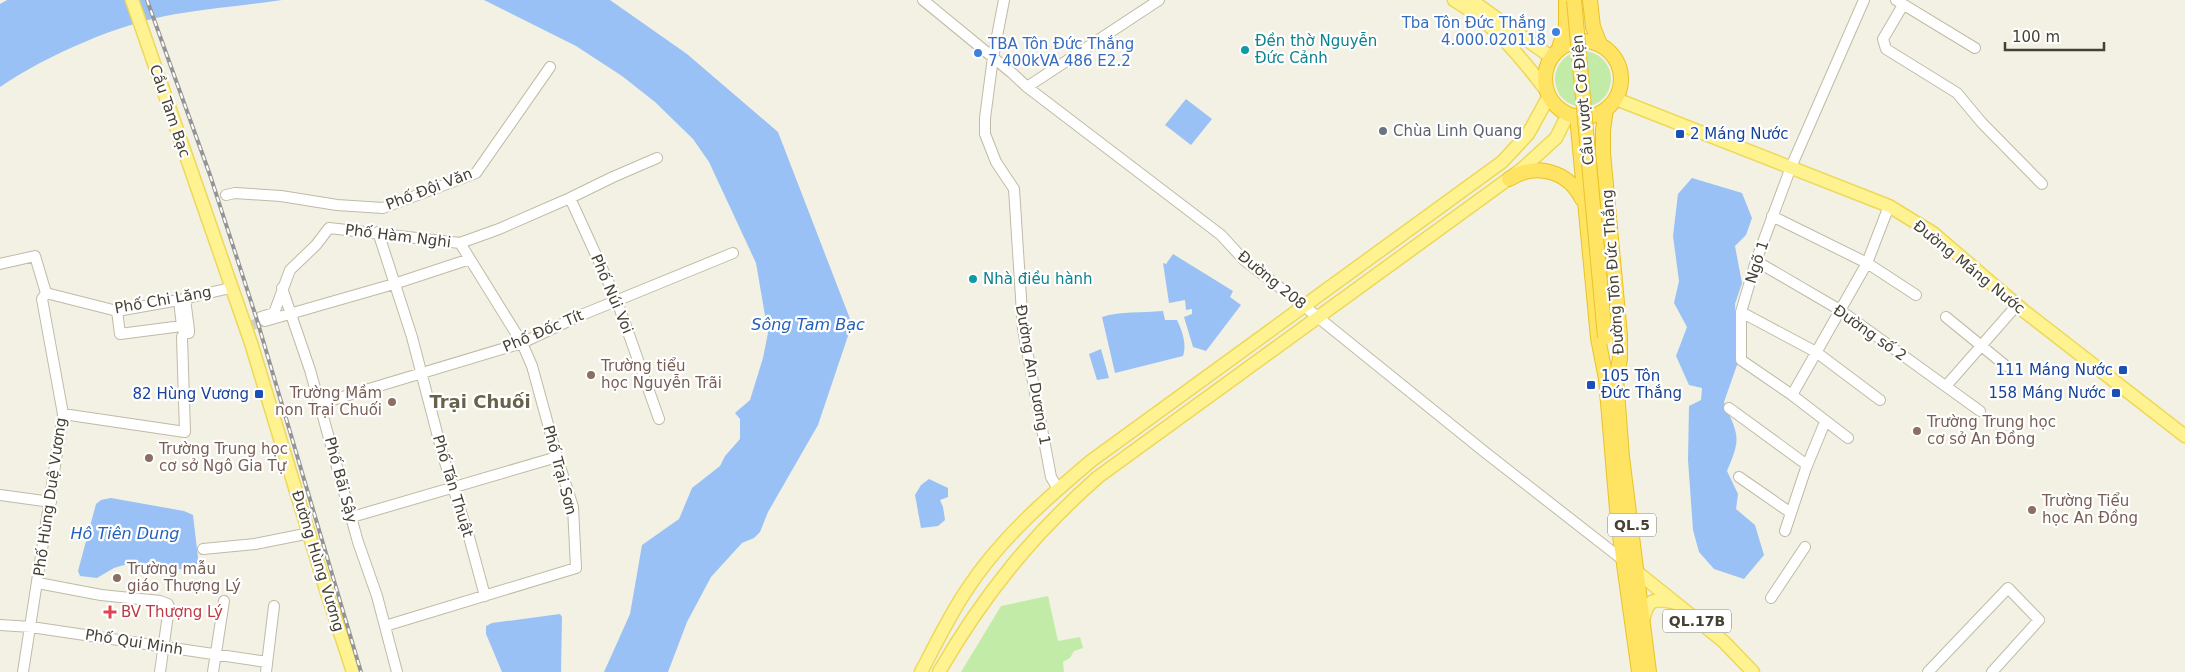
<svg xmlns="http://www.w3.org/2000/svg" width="2185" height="672" viewBox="0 0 2185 672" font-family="'DejaVu Sans',sans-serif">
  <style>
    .green { fill: #c2eba8 }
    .water { fill: #9ac1f6 }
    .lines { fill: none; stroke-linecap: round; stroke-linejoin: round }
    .minor-tunnel { stroke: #d0cec0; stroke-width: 10; stroke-dasharray: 10 5; stroke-linecap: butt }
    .minor-casing { stroke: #bfbba5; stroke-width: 12 }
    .major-casing { stroke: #edd858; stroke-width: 15 }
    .highway-casing { stroke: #e9c227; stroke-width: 16 }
    .minor { stroke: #fff; stroke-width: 10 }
    .major { stroke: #fff291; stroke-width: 12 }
    .highway { stroke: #ffe463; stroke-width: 14 }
    .rail-casing { stroke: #949494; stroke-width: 4 }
    .rail { stroke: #fff; stroke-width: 2; stroke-dasharray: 5.5; stroke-linecap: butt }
    .highway-bridge-casing { stroke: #e9c227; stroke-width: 16; stroke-linecap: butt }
    .highway-bridge { stroke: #ffe463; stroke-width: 14 }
    .shop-dot { fill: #3f7fe0; stroke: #fff; stroke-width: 2 }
    .culture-dot { fill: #0f9aa8; stroke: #fff; stroke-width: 2 }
    .worship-dot { fill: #6b7280; stroke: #fff; stroke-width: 2 }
    .transit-dot { fill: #1a4fb4; stroke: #fff; stroke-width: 2 }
    .education-dot { fill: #8d6e63; stroke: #fff; stroke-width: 2 }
    .health-dot { fill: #e0444e; stroke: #fff; stroke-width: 2 }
    .labels { text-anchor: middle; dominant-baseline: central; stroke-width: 4.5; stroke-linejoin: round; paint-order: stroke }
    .shield { fill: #fff; stroke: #7e7a70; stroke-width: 1 }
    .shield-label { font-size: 14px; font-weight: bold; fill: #464133 }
    .shop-label { font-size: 15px; fill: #366cbe; stroke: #fff; text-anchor: end }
    .culture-label { font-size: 15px; fill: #0d838f; stroke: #fff; text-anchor: start }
    .street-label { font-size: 15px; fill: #464133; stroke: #fff }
    .worship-label { font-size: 15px; fill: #5b616d; stroke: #fff; text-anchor: start }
    .transit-label { font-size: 15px; fill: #164399; stroke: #fff; text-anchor: end }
    .education-label { font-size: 15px; fill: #785e54; stroke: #fff; text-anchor: start }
    .health-label { font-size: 15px; fill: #be3a42; stroke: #fff; text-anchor: start }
    .water-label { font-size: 16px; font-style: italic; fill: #2462b9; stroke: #fff }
    .quarter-label { font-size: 18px; font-weight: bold; fill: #696249; stroke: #fff }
  </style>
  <rect width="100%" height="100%" fill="#f3f1e3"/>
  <path class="green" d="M1555 79a28 28 0 1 1 56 0a28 28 0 1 1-56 0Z
    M 1048,596 L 1058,641 L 1080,637 L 1083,648 L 1074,651 L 1070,658 L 1063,662 L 1064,672 L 961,672 L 1001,606 Z"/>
  <path class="water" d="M 7,0 L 282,0 C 247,5 211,8 176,14 C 120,23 47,55 0,87 L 0,4 Z
    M 484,0 L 610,0 L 687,54 L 778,132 L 852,324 L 818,425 L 768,512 L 760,532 L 754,538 L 742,543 L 711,577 L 687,622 L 668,672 L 604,672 L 630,614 L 642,545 L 679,519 L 692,488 L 720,466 L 725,456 L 740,439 L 740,419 L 735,413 L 750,400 L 763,358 L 768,333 L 756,263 L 709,162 L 693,139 L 655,102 L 622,76 L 576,46 Z
    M 1186,99 L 1212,119 L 1191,145 L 1165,125 Z
    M 1692,178 L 1742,193 L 1752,218 L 1746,235 L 1735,246 L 1742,283 L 1735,304 L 1737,365 L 1724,402 C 1738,436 1742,436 1727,471 L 1738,494 L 1736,509 L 1755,525 L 1764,555 L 1744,579 L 1714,569 L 1699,552 L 1693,530 L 1688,460 L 1689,406 L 1701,400 L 1702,388 L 1689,385 L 1676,356 L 1687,327 L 1674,303 L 1679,281 L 1673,236 L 1678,194 Z
    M 1173,254 L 1233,291 L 1230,297 L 1241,305 L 1206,351 L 1193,347 L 1184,317 L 1192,314 L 1192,309 L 1186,310 L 1185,300 L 1169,303 L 1163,263 L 1166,264 Z
    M 1163,311 L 1165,320 L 1177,320 C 1182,330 1187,344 1183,356 L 1115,373 L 1102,317 C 1121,311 1142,313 1163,311 Z
    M 1101,349 L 1109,378 L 1097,380 L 1089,354 Z
    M 929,479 L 948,488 L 948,497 L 940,500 L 943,507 L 945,520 L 938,526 L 921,528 L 915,495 L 921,485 Z
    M 111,498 L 184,511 L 193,515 L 199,566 L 193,570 L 124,565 L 114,568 L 97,578 L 80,576 L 78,571 L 96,504 L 101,500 Z
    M 560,614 L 562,617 L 561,672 L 502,672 L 486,634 L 486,626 L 492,623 Z"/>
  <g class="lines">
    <path class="minor-tunnel" d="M 252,325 L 262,322"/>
    <g class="minor-casing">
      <path id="minor" d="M 923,0 L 1012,73 L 1027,87 L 1221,235 L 1244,260 L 1304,306 L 1486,453 L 1623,560
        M 1004,0 L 993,57 L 985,118 L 985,134 L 996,162 L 1014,189 L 1023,329 L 1051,477 L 1058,489
        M 1896,0 L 1975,48
        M 1903,5 L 1883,39 L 1886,49 L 1957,93 L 1982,123 L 2042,184
        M 1027,87 L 1159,0
        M 226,195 L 235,193 L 281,196 L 337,205 L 383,208 L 476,173 L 550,67
        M 570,198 L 617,301 L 659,419
        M 1772,216 L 1867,263 L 1916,295
        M 378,232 L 412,337 L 443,456 L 469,537 L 485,596
        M 1756,261 L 1840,310 L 1980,411
        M 0,264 L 35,256 L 46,293 L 117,311 L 179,300 L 230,288
        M 282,288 L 310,370 L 358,542 L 377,596 L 397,672
        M 117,311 L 120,334 L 182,326 L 179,301
        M 1741,312 L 1816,352 L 1880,400
        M 261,317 L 274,313 L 290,270 L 316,245 L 329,228 L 460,243 L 499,229 L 570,198 L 613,177 L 657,158
        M 1946,317 L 2006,366
        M 265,321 L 394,284 L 470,259
        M 1946,386 L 2017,305
        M 1792,395 L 1867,263 L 1889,206
        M 319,404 L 522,343 L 579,316 L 733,253
        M 1729,408 L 1807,465
        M 63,414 L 185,432 L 182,337 L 184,333 L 189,333 L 189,330 L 185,299
        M 1848,438 L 1792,395 L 1741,360 L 1741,312 L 1756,261 L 1791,167 L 1864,0
        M 1739,477 L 1791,513
        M 0,495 L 51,502
        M 352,517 L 557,457
        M 1785,531 L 1806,468 L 1825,422
        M 203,549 L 255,544 L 310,533
        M 38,583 L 101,595 L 160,601 L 168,604 L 169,607 L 160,672
        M 1771,598 L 1805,547
        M 0,625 L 31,627 L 267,662
        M 385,626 L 576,568 L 573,507 L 557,457 L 532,366 L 522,343 L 460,243
        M 23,672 L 63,414 L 42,299 L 46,293
        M 213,672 L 224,601
        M 266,672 L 274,606
        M 1928,672 L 2008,588 L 2039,620 L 1992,672"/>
    </g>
    <g class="major-casing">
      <path id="major" d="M 132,0 L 251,343 L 327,593 L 353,672
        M 1454,0 C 1492,22 1520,56 1546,90
        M 1471,0 L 1551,57
        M 1616,99 L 1889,206 L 1933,233 L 2024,311 L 2185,436
        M 1632,568 L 1723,641 L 1753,672
        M 1643,620 C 1648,600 1652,598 1672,602
        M 921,672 C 936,644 950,614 968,588 C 1000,539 1046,499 1091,461 L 1502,162 L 1528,134 L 1549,96
        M 939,672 C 983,596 1032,535 1098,477 L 1522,169 L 1556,138 L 1568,114"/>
    </g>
    <g class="highway-casing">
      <path id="highway" d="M 1590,0 L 1593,27 L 1600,44
        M1545 79a38 38 0 1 1 76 0a38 38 0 1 1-76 0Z
        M 1559,48 L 1566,26 L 1566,0
        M 1606,109 L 1603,130 L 1603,153 L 1620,335 L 1620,359 L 1616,378 L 1622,457 L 1649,672
        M 1577,117 L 1598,338 L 1606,379 L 1618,521 L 1639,672
        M 1509,179 C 1536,162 1568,171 1582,199"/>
    </g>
    <use href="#minor" class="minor"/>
    <use href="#major" class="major"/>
    <use href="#highway" class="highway"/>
    <g class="rail-casing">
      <path id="rail" d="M 147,0 L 210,175 L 257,320 L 361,672"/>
    </g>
    <use href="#rail" class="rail"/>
    <g class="highway-bridge-casing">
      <path id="highway-bridge" d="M 1574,0 L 1605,337"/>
    </g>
    <use href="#highway-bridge" class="highway-bridge"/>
  </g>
  <g class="shop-dot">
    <circle cx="1556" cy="32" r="5"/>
    <circle cx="978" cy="53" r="5"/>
  </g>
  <g class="culture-dot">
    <circle cx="1245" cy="50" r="5"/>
    <circle cx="973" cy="279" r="5"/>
  </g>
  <circle class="worship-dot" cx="1383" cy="131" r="5"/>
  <g class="transit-dot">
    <rect x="1675" y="129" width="10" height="10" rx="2.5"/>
    <rect x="2118" y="365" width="10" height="10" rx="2.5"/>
    <rect x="1586" y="380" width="10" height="10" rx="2.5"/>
    <rect x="2111" y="388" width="10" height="10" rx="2.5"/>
    <rect x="254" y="389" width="10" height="10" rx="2.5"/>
  </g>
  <g class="education-dot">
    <circle cx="591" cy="375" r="5"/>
    <circle cx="392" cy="402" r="5"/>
    <circle cx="1917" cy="431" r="5"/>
    <circle cx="149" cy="458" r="5"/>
    <circle cx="2032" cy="510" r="5"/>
    <circle cx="117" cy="578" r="5"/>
  </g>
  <path class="health-dot" d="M107.5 604.5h5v5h5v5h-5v5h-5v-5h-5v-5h5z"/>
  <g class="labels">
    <g class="shield">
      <rect x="1608" y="513.5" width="48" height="23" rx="4"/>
      <rect x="1663" y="609.5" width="68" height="23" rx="4"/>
    </g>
    <g class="shield-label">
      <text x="1632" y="525">QL.5</text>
      <text x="1697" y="621">QL.17B</text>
    </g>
    <g class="shop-label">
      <text x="1546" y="23">Tba Tôn Đức Thắng<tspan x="1546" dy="17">4.000.020118</tspan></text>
      <text x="988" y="44" text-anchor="start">TBA Tôn Đức Thắng<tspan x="988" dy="17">7 400kVA 486 E2.2</tspan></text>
    </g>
    <g class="culture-label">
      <text x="1255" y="41">Đền thờ Nguyễn<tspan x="1255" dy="17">Đức Cảnh</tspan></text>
      <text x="983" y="279">Nhà điều hành</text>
    </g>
    <g class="street-label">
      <text transform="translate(1583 100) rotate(-95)">Cầu vượt Cơ Điện</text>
      <text transform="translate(170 111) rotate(71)">Cầu Tam Bạc</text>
      <text transform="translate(429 189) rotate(-21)">Phố Đội Văn</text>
      <text transform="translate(398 236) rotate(7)">Phố Hàm Nghi</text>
      <text transform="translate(1757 262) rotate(-72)">Ngõ 1</text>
      <text transform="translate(1969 267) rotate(39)">Đường Máng Nước</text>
      <text transform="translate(1613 272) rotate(-94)">Đường Tôn Đức Thắng</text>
      <text transform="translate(1272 280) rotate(39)">Đường 208</text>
      <text transform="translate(612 294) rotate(67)">Phố Núi Voi</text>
      <text transform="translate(163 300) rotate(-10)">Phố Chi Lăng</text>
      <text transform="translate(543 331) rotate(-23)">Phố Đốc Tít</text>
      <text transform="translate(1870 333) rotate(35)">Đường số 2</text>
      <text transform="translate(1033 375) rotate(80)">Đường An Dương 1</text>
      <text transform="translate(560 470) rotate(75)">Phố Trại Sơn</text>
      <text transform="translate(341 480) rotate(75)">Phố Bãi Sậy</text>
      <text transform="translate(453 486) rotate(73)">Phố Tán Thuật</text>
      <text transform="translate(50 497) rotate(-82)">Phố Hùng Duệ Vương</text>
      <text transform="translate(318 561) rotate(73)">Đường Hùng Vương</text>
      <text transform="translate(134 642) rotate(9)">Phố Qui Minh</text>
    </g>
    <g class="worship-label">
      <text x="1393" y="131">Chùa Linh Quang</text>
    </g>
    <g class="transit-label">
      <text x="1690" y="134" text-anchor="start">2 Máng Nước</text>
      <text x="2113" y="370">111 Máng Nước</text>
      <text x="1601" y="376" text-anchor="start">105 Tôn<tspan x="1601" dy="17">Đức Thắng</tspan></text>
      <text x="2106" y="393">158 Máng Nước</text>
      <text x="249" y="394">82 Hùng Vương</text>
    </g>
    <g class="education-label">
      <text x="601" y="366">Trường tiểu<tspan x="601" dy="17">học Nguyễn Trãi</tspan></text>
      <text x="382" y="393" text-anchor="end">Trường Mầm<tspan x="382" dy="17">non Trại Chuối</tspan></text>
      <text x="1927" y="422">Trường Trung học<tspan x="1927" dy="17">cơ sở An Đồng</tspan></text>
      <text x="159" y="449">Trường Trung học<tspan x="159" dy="17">cơ sở Ngô Gia Tự</tspan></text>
      <text x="2042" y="501">Trường Tiểu<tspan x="2042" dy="17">học An Đồng</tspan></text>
      <text x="127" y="569">Trường mẫu<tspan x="127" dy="17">giáo Thượng Lý</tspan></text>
    </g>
    <g class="health-label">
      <text x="121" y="612">BV Thượng Lý</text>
    </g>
    <g class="water-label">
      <text x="808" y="324">Sông Tam Bạc</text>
      <text x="125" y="533">Hô Tiên Dung</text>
    </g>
    <g class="quarter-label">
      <text x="480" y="401">Trại Chuối</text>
    </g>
  </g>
  <path d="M2005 42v8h99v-8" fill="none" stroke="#464133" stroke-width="2.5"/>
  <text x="2012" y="42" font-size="15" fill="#464133" stroke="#ffffff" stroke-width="4" paint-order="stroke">100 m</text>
</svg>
